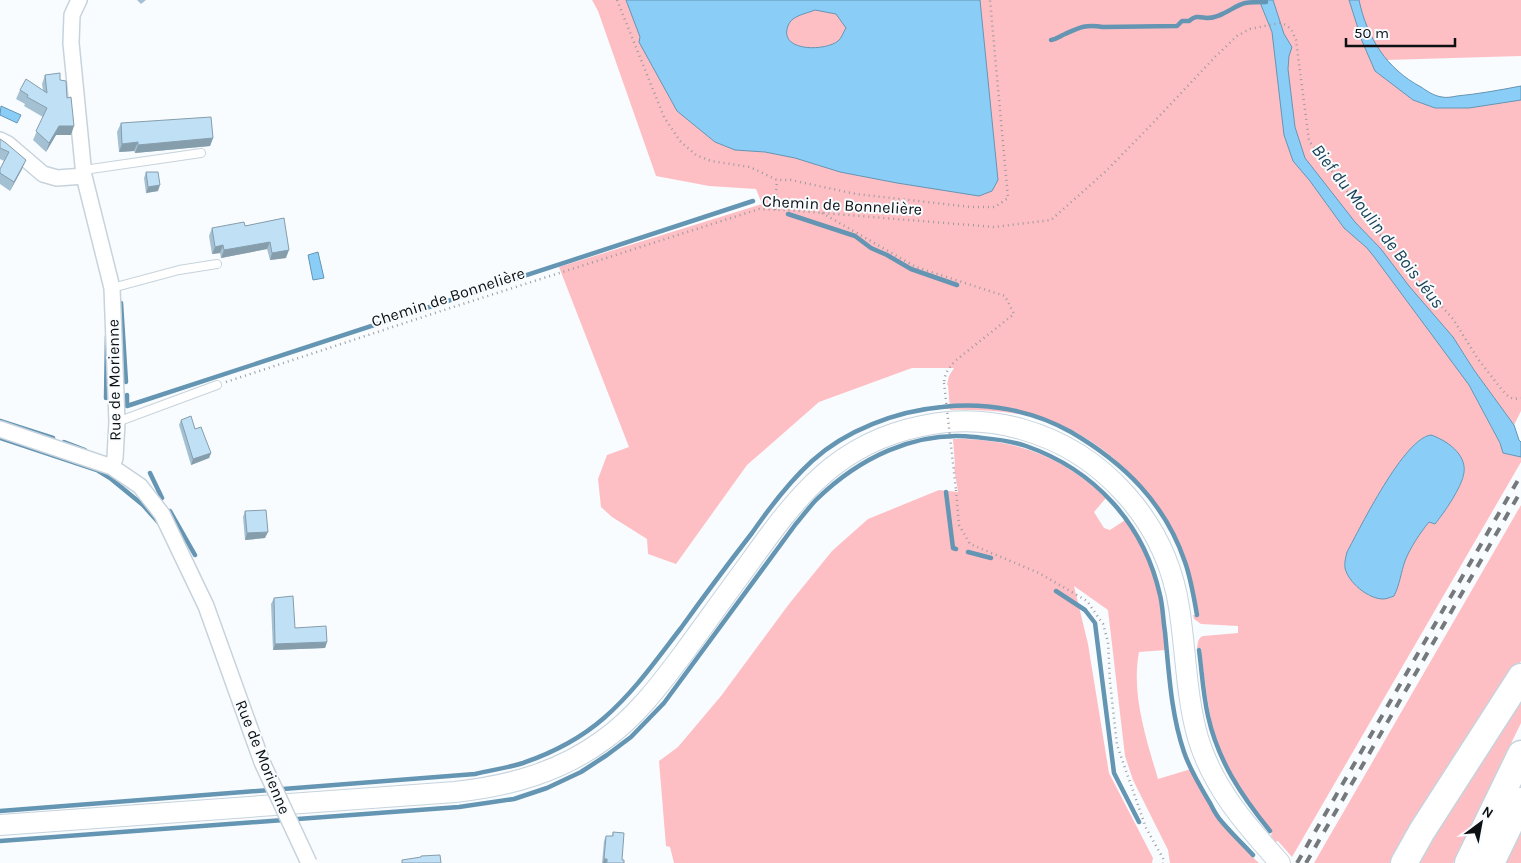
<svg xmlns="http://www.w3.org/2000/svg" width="1521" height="863" viewBox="0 0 1521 863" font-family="Karla,sans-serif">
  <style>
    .green { fill: #febfc4; fill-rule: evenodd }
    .water { fill: #8acef8; stroke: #6495b3; fill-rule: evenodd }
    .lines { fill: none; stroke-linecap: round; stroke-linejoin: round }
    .stream { stroke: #6495b3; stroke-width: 4.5 }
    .lane-casing { stroke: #c7d3dc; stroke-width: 10 }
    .street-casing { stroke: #c7d3dc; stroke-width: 18 }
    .secondary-casing { stroke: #c7d3dc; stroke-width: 22 }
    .highway-casing { stroke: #c7d3dc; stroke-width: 29 }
    .path { stroke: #999c9f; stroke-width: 2.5; stroke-dasharray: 1 4; stroke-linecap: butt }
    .lane { stroke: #fff; stroke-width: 8 }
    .street { stroke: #fff; stroke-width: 15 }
    .secondary { stroke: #fff; stroke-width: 20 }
    .highway { stroke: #fff; stroke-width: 26 }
    .rail { stroke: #76797c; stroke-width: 4; stroke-dasharray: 9 9; stroke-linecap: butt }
    .street-bridge-casing { stroke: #c7d3dc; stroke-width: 18; stroke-linecap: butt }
    .path-bridge { stroke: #999c9f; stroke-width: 2.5; stroke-dasharray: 1 4; stroke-linecap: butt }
    .street-bridge { stroke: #fff; stroke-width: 15 }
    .wall { fill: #a4c1d3 }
    .shaded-wall { fill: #869dac }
    .building { fill: #bfe0f5; stroke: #869dac }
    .labels { text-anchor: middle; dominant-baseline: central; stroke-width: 4; stroke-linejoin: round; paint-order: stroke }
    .street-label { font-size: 16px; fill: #0c1013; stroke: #f9fcfe }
    .water-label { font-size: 18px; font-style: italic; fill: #1a4157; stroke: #f9fcfe }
  </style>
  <rect width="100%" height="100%" fill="#f9fcfe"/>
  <path class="green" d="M 592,0 L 1521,0 L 1521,56 L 1386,60 C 1396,72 1427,97 1444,97 C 1467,98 1498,90 1521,86 L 1521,411 L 1514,425 L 1474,370 L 1463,352 L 1469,385 L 1503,449 L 1503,453 L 1521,457 L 1521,462 L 1292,857 L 1278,841 L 1275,842 L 1271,836 L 1272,831 C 1257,811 1241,793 1229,771 C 1209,733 1206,690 1201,648 L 1197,648 C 1198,642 1198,638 1203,636 L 1238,633 L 1238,626 L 1201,624 L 1194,619 L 1193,615 L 1197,615 C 1194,598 1191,580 1185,563 C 1168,509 1128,462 1079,434 C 1070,429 1059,423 1048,420 C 1018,412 981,409 950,410 L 948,385 L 947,385 L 949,376 L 954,368 L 912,368 L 819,402 L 747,465 L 676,564 L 648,554 L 647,539 L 612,517 L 601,507 L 598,479 L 607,455 L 629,447 L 559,267 L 762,204 L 756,189 L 709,186 L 656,176 L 598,11 ZM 1426,436 L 1464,463 C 1464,466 1465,471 1464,475 C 1460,490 1445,512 1435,524 L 1429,522 C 1420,533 1410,547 1405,561 C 1401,572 1400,584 1394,596 L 1369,596 L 1350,577 L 1344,565 C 1361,528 1377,493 1402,460 C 1409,451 1415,442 1426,436 Z
    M 953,439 C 1013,438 1062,456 1106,498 L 1094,512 L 1104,528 L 1110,530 L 1125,520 C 1136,536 1146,554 1152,572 C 1161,597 1163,624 1166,650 L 1139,652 C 1131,694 1146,738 1158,779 L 1191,769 C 1207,804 1230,837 1259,863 L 1170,863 L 1168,850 L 1133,780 L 1125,756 L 1108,610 L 1074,586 L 1088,644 L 1109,773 L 1153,858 L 1152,863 L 674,863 L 670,847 L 666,846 L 659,761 L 678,747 L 721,696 L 789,604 L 832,551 L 868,519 L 939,490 L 958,492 L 954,467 L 955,466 Z
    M 1521,505 L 1521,661 L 1429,800 L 1392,863 L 1314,863 Z
    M 1521,689 L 1521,723 L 1453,863 L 1409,863 Z
    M 1521,830 L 1521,863 L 1505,863 Z"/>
  <path class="water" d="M 626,0 L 980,0 L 998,180 L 992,191 L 979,196 L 897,183 L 840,172 L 795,158 L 765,152 L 735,150 L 715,142 L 677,111 L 639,42 L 640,37 ZM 815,10 L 836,14 L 846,28 C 843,32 842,38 838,41 C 826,51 782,52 787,29 C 788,25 790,21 793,19 C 800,14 808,13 815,10 Z
    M 1259,0 L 1273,0 L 1284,34 L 1292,47 L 1289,56 L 1288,69 L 1295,127 L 1305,158 L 1355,222 L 1381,249 L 1409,286 L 1453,337 L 1474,370 L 1514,425 L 1519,440 L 1521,442 L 1521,457 L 1503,453 L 1500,443 L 1469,385 L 1375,258 L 1367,248 L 1344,228 L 1310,181 L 1293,161 L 1284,135 L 1272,32 Z
    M 1349,0 L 1359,0 C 1367,38 1387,69 1421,87 C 1427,91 1434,96 1442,97 C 1446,98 1452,97 1457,96 C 1478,94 1500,90 1521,86 L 1521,100 L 1469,108 L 1435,108 L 1413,100 L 1375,71 L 1362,41 Z
    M 1,106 L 21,115 L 17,123 L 0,115 Z
    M 318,252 L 324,278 L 313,280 L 308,255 Z
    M 1431,435 C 1446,440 1467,454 1464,473 C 1462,487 1444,513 1435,524 L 1429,522 C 1420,533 1410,548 1405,561 C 1401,572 1400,584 1394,596 C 1391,597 1387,599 1383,599 C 1368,599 1348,582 1345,568 C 1344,562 1346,557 1347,552 C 1360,528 1404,438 1431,435 Z"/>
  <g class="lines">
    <path class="stream" d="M 1051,40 C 1057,39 1060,36 1065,34 C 1080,27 1086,24 1103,27 L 1177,26 L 1182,21 L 1189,21 C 1196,15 1199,17 1207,18 C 1222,18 1233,6 1245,3 C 1252,2 1259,2 1266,2
      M 788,214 L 855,236 L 871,248 L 887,255 L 911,269 L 957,285
      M 121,303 L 126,382
      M 127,395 L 127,406 L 753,201
      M 106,398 L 107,336
      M 0,421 L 53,438
      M 0,438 L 97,470 L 110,478 L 111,476
      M 64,442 L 85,450
      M 150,473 L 162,498
      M 110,478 L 143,505 L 159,523
      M 946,492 L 953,548 L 956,549
      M 170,511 L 195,555
      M 968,552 L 991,558
      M 1056,591 L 1085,610 L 1095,623 L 1114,773 L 1139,822
      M 1199,650 C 1202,672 1203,694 1208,716 C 1218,761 1241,795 1270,831
      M 0,811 L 475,774 C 491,770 507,768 523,763 C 552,753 581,738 604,718 C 634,692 657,659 681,628 C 704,596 728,564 752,533 C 770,507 789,482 812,461 C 846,430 897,411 942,407 C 986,402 1032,410 1071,432 C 1124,463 1165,503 1185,562 C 1191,579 1194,598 1197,615
      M 0,841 L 459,807 L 514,799 L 547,788 L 581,772 L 607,755 L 631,737 L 664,703 L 795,525 C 802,517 809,507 817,499 C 858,459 915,430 974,437 C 992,439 1009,440 1026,446 C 1095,470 1144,524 1160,595 C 1163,607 1163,620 1165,632 C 1169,673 1171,714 1184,752 C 1190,770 1200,786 1210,803 C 1213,809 1217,817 1222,822 C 1232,834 1243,844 1253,855"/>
    <g class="lane-casing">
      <path id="lane" d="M 84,170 L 201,153
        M 112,288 L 179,270 L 217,264
        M 117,422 L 217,385"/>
    </g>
    <g class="street-casing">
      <path id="street" d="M 79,0 L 72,15 L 71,43 L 84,176 L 112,288 L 117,422 L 115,458 L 112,467
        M 0,140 L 8,144 L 43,174 L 57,178 L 84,176
        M 0,429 L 112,467 L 140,486 L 162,514 L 206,606 L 262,762"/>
    </g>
    <g class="secondary-casing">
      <path id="secondary" d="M 0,825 L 455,792 C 508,786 558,773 602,741 C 635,718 659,686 683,654 C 705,624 727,593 750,562 C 797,496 837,443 922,426 C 955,419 989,420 1021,429 C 1104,452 1166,523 1179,607 C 1186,651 1186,696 1198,738 C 1213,788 1246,825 1280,863"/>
    </g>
    <g class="highway-casing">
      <path id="highway" d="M 1404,863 L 1422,831 L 1521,677
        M 1468,863 L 1521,754
        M 1491,863 L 1521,801"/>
    </g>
    <path class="path" d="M 617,0 L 664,117 L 680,141 L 696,155 L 711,161 L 750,167 L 777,180 L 791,180 L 856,194 L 971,207 L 995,207 L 1008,198 L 990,0
      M 775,210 L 777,180
      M 822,213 L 916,267 L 1005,296 L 1014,314 L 955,361 C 948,369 945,373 944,383
      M 226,382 L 444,310 L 759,209 L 787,210 L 994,227 L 1051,220 L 1105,172 L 1151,125 L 1215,57 L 1237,36 L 1250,29 L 1280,23 L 1286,25 L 1291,29 L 1296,40 L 1309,141 L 1393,252 L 1453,319 L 1478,359 L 1502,390 L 1509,397 L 1514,399 L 1521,398
      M 956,490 L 959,525 L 970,544 L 1039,573 L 1087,601 L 1103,624 L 1108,642 L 1110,682 L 1117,745 L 1146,828 L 1164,860 L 1163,863"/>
    <use href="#lane" class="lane"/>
    <use href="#street" class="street"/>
    <use href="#secondary" class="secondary"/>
    <use href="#highway" class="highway"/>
    <path class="rail" d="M 1297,863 L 1521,475
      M 1306,863 L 1521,491"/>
    <g class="street-bridge-casing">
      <path id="street-bridge" d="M 262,762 L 309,863"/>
    </g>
    <path class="path-bridge" d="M 944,383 L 956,490"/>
    <use href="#street-bridge" class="street-bridge"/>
  </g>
  <path class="wall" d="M 137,0 L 146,0 L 141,4 Z
    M 45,75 L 60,80 L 67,98 L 71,135 L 56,135 L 46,152 L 33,140 L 43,117 L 24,106 L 25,104 L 16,99 L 20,90 L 43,90 L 42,84 Z
    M 121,123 L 213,138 L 210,146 L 135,153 L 134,151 L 119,152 L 117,132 Z
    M 0,139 L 22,169 L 10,191 L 0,184 L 0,169 L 4,161 L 0,159 Z
    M 146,172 L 158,191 L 146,193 L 144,178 Z
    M 284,218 L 286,258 L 270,260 L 267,249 L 221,258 L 220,253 L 212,254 L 209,236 L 212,228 L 245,226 Z
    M 181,420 L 211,453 L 209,458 L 191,465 L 179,425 Z
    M 245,511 L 265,538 L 245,540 L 243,517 Z
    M 274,598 L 295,628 L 327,642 L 325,648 L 273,650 L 271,604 Z
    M 613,832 L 622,860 L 624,863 L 602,863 L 604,841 L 606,836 L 612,836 Z"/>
  <path class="shaded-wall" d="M 59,126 L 74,126 L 71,135 L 56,135 L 46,152 L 49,143 Z
    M 213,138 L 210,146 L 135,153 L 138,145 Z
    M 138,142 L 134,151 L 119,152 L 122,144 Z
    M 26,160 L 22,169 L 10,191 L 14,182 Z
    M 160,185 L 158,191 L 146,193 L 148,187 Z
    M 270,242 L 267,249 L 221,258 L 224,250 Z
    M 223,245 L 220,253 L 212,254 L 215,247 Z
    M 289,250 L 286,258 L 270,260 L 272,253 Z
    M 211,453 L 209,458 L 191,465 L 193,459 Z
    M 268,532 L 265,538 L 245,540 L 247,533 Z
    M 327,642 L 325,648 L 273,650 L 275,644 Z
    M 604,859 L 607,859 L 606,863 L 603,863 Z"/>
  <path class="building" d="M 60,73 L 60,80 L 66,81 L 67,98 L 71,97 L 74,126 L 59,126 L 49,143 L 36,131 L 47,108 L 27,97 L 28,95 L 20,90 L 26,79 L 47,93 L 45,75 Z
    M 211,117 L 213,138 L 138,145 L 138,142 L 122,144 L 121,123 Z
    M 0,139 L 6,143 L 26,160 L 14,182 L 0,173 L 0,169 L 9,152 L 0,148 Z
    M 146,172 L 158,172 L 160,185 L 148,187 Z
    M 284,218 L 289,250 L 272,253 L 270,242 L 224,250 L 223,245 L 215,247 L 212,228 L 244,222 L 245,226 Z
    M 191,416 L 195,429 L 201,427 L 211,453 L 193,459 L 181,420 Z
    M 266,510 L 268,532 L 247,533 L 245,511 Z
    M 293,596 L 295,628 L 326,626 L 327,642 L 275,644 L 274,598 Z
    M 613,832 L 624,833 L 622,860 L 624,860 L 624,863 L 607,863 L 607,859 L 604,859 L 606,836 L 613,836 Z
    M 440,855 L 441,863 L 402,863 L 402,860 L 421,857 L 421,856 Z"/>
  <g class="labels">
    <g class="street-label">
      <text transform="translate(842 205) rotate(3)">Chemin de Bonnelière</text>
      <text transform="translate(448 297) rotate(-18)">Chemin de Bonnelière</text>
      <text transform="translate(114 380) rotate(-91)">Rue de Morienne</text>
      <text transform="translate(263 757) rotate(68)">Rue de Morienne</text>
    </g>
    <g class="water-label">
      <text transform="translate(1378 226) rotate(52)">Bief du Moulin de Bois Jéus</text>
    </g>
  </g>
  <g transform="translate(1481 823) rotate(32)" stroke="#f9fcfe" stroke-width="4" paint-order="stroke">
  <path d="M0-4L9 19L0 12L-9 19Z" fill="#0c1013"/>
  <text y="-8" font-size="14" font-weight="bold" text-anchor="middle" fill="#0c1013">N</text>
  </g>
  <path d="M1346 38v8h109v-8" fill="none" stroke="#0c1013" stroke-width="2.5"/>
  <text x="1354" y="38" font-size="15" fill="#0c1013" stroke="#f9fcfe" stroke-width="4" paint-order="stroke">50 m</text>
</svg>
